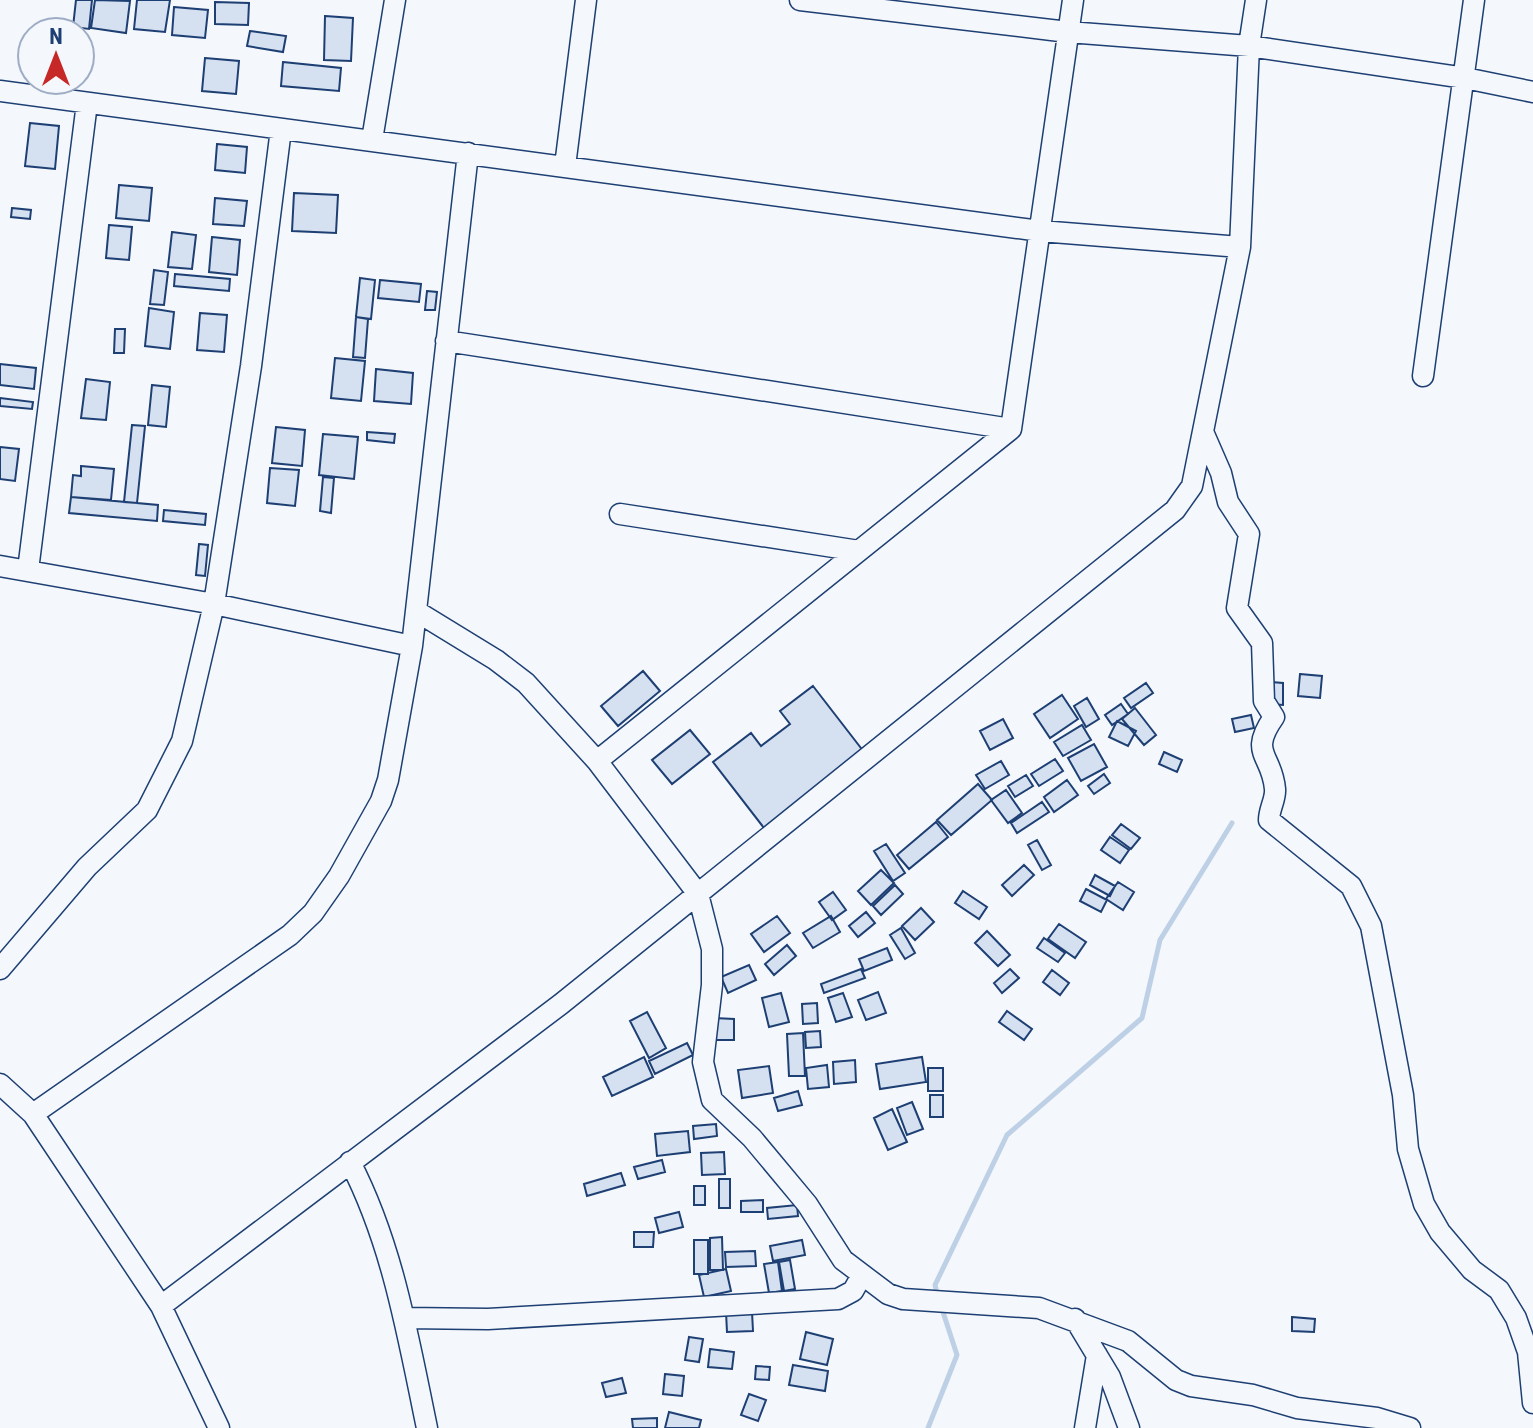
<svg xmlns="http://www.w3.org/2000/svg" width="1533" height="1428" viewBox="0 0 1533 1428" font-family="'Roboto Condensed',sans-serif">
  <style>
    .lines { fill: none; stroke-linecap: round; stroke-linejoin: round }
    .stream { stroke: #bed0e5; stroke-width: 5 }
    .building { fill: #d5e0f0; stroke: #1d3f73; stroke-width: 2 }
    .minor-casing { stroke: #1d3f73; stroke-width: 23 }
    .minor { stroke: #f4f7fb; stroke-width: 20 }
  </style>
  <rect width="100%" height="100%" fill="#f4f7fb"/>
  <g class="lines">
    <path class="stream" d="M 938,1297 L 935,1285 L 1007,1135 L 1142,1018 L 1160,940 L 1232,823
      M 928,1428 L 957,1355 L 941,1306"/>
  </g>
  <path class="building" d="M 76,0 L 92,0 L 89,29 L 73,27 Z
    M 95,0 L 130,1 L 126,33 L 91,28 Z
    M 137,0 L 170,0 L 165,32 L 134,29 Z
    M 215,2 L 249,3 L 248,25 L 215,24 Z
    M 174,7 L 208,10 L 205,38 L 172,35 Z
    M 325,16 L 353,18 L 351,61 L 324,60 Z
    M 250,31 L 286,36 L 283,52 L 247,46 Z
    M 205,58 L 239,61 L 236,94 L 202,91 Z
    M 283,62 L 341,68 L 339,91 L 281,86 Z
    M 30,123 L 59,126 L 55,169 L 25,166 Z
    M 217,144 L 247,147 L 245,173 L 215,170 Z
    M 119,185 L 152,188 L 149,221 L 116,218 Z
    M 294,193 L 338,195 L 336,233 L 292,231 Z
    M 215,198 L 247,201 L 244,226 L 213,224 Z
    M 12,208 L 31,210 L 30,219 L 11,217 Z
    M 109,225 L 132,227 L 129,260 L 106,258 Z
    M 172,232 L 196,235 L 192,269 L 168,267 Z
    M 212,237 L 240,240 L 237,275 L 209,272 Z
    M 154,270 L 168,272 L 164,305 L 150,304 Z
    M 175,274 L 230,279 L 229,291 L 174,286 Z
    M 360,278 L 375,280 L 371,319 L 356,317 Z
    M 380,280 L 421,284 L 419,302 L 378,298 Z
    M 427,291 L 437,292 L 435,310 L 425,310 Z
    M 149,308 L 174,312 L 170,349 L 145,346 Z
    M 200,313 L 227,315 L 224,352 L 197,350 Z
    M 356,317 L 368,319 L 365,358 L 353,357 Z
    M 115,329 L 125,329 L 124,353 L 114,353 Z
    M 335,358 L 365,361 L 361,401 L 331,398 Z
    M 0,364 L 36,368 L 34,389 L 0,385 Z
    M 376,369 L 413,373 L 411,404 L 374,401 Z
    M 86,379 L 110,382 L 106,420 L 81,418 Z
    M 152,385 L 170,387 L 166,427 L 148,425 Z
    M 0,398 L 33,402 L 32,409 L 0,406 Z
    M 132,425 L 145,426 L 137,503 L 124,502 Z
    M 276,427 L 305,430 L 302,466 L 272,463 Z
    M 367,432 L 395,434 L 394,443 L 367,440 Z
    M 323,434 L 358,437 L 354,479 L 319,475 Z
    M 0,447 L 19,449 L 15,481 L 0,479 Z
    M 81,466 L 114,469 L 111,500 L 71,497 L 73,475 L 81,476 Z
    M 270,468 L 299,470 L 295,506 L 267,503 Z
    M 323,477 L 334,478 L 331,513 L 320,511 Z
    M 71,497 L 158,505 L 157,521 L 69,513 Z
    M 164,510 L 206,514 L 205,525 L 163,521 Z
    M 199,544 L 208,545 L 205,576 L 196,575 Z
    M 643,671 L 660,691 L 618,726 L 601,706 Z
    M 1300,674 L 1322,676 L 1320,698 L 1298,696 Z
    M 1271,682 L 1283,683 L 1283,705 L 1271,704 Z
    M 1146,683 L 1153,693 L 1131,708 L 1124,698 Z
    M 813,686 L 864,752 L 764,828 L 713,762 L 751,733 L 761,746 L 790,724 L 780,711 Z
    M 1062,695 L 1078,719 L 1050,738 L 1034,714 Z
    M 1087,698 L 1099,719 L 1086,727 L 1074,706 Z
    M 1121,704 L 1128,714 L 1112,725 L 1105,715 Z
    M 1135,708 L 1156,735 L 1144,745 L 1122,719 Z
    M 1251,715 L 1254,728 L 1235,732 L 1232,719 Z
    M 1003,719 L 1013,738 L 990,750 L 980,731 Z
    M 1117,721 L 1136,731 L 1128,746 L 1109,737 Z
    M 1082,725 L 1091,740 L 1063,756 L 1054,742 Z
    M 690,730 L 710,754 L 672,784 L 652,760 Z
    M 1094,744 L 1107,767 L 1081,781 L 1068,758 Z
    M 1164,752 L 1182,760 L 1177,772 L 1159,764 Z
    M 1055,759 L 1063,771 L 1039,786 L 1031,774 Z
    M 1001,761 L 1009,775 L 985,789 L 976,775 Z
    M 1104,774 L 1110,783 L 1094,794 L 1088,786 Z
    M 1026,775 L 1033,786 L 1015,797 L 1008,786 Z
    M 1067,780 L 1078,795 L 1054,812 L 1044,797 Z
    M 978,784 L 992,800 L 951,835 L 937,820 Z
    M 1006,790 L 1022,813 L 1008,823 L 991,800 Z
    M 1042,802 L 1049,812 L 1017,833 L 1011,823 Z
    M 936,822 L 948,837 L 909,869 L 897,855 Z
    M 1121,824 L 1140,838 L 1131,849 L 1112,835 Z
    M 1110,837 L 1129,850 L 1120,863 L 1101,850 Z
    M 1037,840 L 1051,865 L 1042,870 L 1028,845 Z
    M 886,844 L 905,873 L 893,881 L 874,851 Z
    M 1024,865 L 1034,875 L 1012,896 L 1002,885 Z
    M 881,870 L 894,883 L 871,905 L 858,891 Z
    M 1095,875 L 1115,886 L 1110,896 L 1090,885 Z
    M 1118,882 L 1134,892 L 1123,910 L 1106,899 Z
    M 895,885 L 903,894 L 881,915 L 873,906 Z
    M 1086,889 L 1107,900 L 1101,912 L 1080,901 Z
    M 963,891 L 987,907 L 979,919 L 955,903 Z
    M 833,892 L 846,910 L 832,920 L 819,902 Z
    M 921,908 L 934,922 L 915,940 L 902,926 Z
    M 866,912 L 875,923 L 858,937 L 849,926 Z
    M 777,916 L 790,933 L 764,952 L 751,934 Z
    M 831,916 L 840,932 L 813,948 L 803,933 Z
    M 1059,924 L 1086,942 L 1075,958 L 1048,939 Z
    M 901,928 L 915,953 L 905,959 L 890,935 Z
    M 987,931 L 1010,955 L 998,966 L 975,943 Z
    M 1044,938 L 1065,953 L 1058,962 L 1037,948 Z
    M 787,945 L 796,956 L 774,975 L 765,964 Z
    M 887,948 L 892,960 L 864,971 L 859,959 Z
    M 749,965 L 756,980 L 728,993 L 721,977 Z
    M 861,969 L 865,978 L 824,993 L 821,984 Z
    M 1010,969 L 1019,978 L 1002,993 L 994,983 Z
    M 1052,970 L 1069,983 L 1060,995 L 1043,982 Z
    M 878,992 L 886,1013 L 866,1020 L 858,1000 Z
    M 781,993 L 789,1022 L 769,1027 L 762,998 Z
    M 843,993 L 852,1017 L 836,1022 L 828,998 Z
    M 817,1003 L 818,1023 L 803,1024 L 802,1004 Z
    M 1007,1011 L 1032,1029 L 1024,1040 L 999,1022 Z
    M 647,1012 L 666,1048 L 649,1058 L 630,1021 Z
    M 714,1018 L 734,1019 L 734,1040 L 714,1040 Z
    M 820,1031 L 821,1047 L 806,1048 L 805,1032 Z
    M 803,1033 L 805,1076 L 789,1076 L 787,1034 Z
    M 687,1043 L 693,1055 L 655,1074 L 649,1061 Z
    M 644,1057 L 653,1077 L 612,1096 L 603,1077 Z
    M 922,1057 L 926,1082 L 880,1089 L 876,1064 Z
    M 855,1060 L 856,1082 L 834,1084 L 833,1062 Z
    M 827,1065 L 829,1087 L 808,1089 L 806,1068 Z
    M 769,1066 L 773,1093 L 742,1098 L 738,1070 Z
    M 928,1068 L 943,1068 L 943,1091 L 928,1091 Z
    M 798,1091 L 802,1105 L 778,1111 L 774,1098 Z
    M 930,1095 L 943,1095 L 943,1117 L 930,1117 Z
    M 912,1102 L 923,1129 L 907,1135 L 897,1108 Z
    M 892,1109 L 907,1142 L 888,1150 L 874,1118 Z
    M 716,1124 L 717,1136 L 694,1139 L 693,1126 Z
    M 688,1131 L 690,1152 L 657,1156 L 655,1134 Z
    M 724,1152 L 725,1174 L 702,1175 L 701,1153 Z
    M 662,1160 L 665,1172 L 638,1179 L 634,1167 Z
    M 621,1173 L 625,1185 L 587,1196 L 584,1184 Z
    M 719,1179 L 730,1179 L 730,1208 L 719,1208 Z
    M 694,1186 L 705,1186 L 705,1205 L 694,1205 Z
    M 763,1200 L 763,1212 L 741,1212 L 741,1201 Z
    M 797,1205 L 798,1216 L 768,1219 L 767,1208 Z
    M 679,1212 L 683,1227 L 659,1233 L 655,1218 Z
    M 634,1232 L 654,1232 L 653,1247 L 634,1247 Z
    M 722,1237 L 723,1270 L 710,1270 L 710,1238 Z
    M 694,1240 L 708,1240 L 708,1274 L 694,1274 Z
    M 802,1240 L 805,1255 L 773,1261 L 770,1246 Z
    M 755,1251 L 756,1266 L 726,1267 L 725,1252 Z
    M 790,1260 L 795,1289 L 784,1291 L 779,1262 Z
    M 778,1262 L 782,1291 L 769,1293 L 764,1264 Z
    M 726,1269 L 731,1291 L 704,1297 L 699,1275 Z
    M 726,1312 L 752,1312 L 753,1331 L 727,1332 Z
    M 1292,1317 L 1315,1319 L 1314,1332 L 1292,1331 Z
    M 806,1332 L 833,1339 L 827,1365 L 800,1359 Z
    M 689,1337 L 703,1339 L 699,1362 L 685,1360 Z
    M 710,1349 L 734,1352 L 732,1369 L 708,1367 Z
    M 793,1365 L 828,1371 L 825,1391 L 789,1385 Z
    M 756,1366 L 770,1367 L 769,1380 L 755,1379 Z
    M 665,1374 L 684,1376 L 682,1396 L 663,1394 Z
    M 622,1378 L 626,1393 L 606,1397 L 602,1383 Z
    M 749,1394 L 766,1400 L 758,1421 L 741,1415 Z
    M 669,1412 L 701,1420 L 699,1428 L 665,1428 Z
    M 657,1418 L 657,1428 L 633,1428 L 632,1419 Z"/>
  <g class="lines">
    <g class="minor-casing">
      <path id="minor" d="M 800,0 L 1068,32 L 1249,46 L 1465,78 L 1533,92
        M 0,91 L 1040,231 L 1240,247
        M 372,140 L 395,0
        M 565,166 L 586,0
        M 446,341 L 1011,429
        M 1423,376 L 1474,0
        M 1204,434 L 1221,473 L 1228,502 L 1249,534 L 1237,608 L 1262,643 L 1264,701 L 1274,717 C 1248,754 1272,754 1275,789 C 1276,799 1269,809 1269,820 L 1351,886 L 1371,926 L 1403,1095 L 1408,1149 L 1424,1204 L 1440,1232 L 1472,1270 L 1499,1290 L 1516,1318 L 1528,1352 L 1533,1403
        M 620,514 L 859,551
        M 0,566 L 214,604 L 412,646
        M 28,570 L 87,103
        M 416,611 L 496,660 L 526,683 L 597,761 L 698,894 L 712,949 L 712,985 L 703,1062 L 712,1100 L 752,1138 L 807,1204 L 843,1260 L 888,1294 L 903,1299 L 1039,1308 L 1128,1341 L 1176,1380 L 1191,1386 L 1253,1395 L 1297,1408 L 1377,1418 L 1410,1428
        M 597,761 L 1011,429 L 1073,0
        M 0,969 L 87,867 L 147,810 L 182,741 L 214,604 L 251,366 L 281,129
        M 0,1084 L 33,1114 L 161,1306 L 219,1428
        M 33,1114 L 290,935 L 313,913 L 339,876 L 381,801 L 388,780 L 412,646 L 468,153
        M 350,1162 C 393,1245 408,1337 427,1428
        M 161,1306 L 561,1004 L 1175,510 L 1192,486 L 1240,247 L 1249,46 L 1256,0
        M 405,1318 L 488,1319 L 838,1299 L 853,1291 L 861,1277
        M 1075,1319 L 1110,1377 L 1129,1428
        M 1085,1428 L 1097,1355"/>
    </g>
    <use href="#minor" class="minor"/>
  </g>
  <g transform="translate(56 56)"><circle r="38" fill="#f4f7fb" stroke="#9eadc5" stroke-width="2"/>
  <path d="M0-6L14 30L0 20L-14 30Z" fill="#c62828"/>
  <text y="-12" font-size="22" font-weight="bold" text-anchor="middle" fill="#1d3f73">N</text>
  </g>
</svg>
